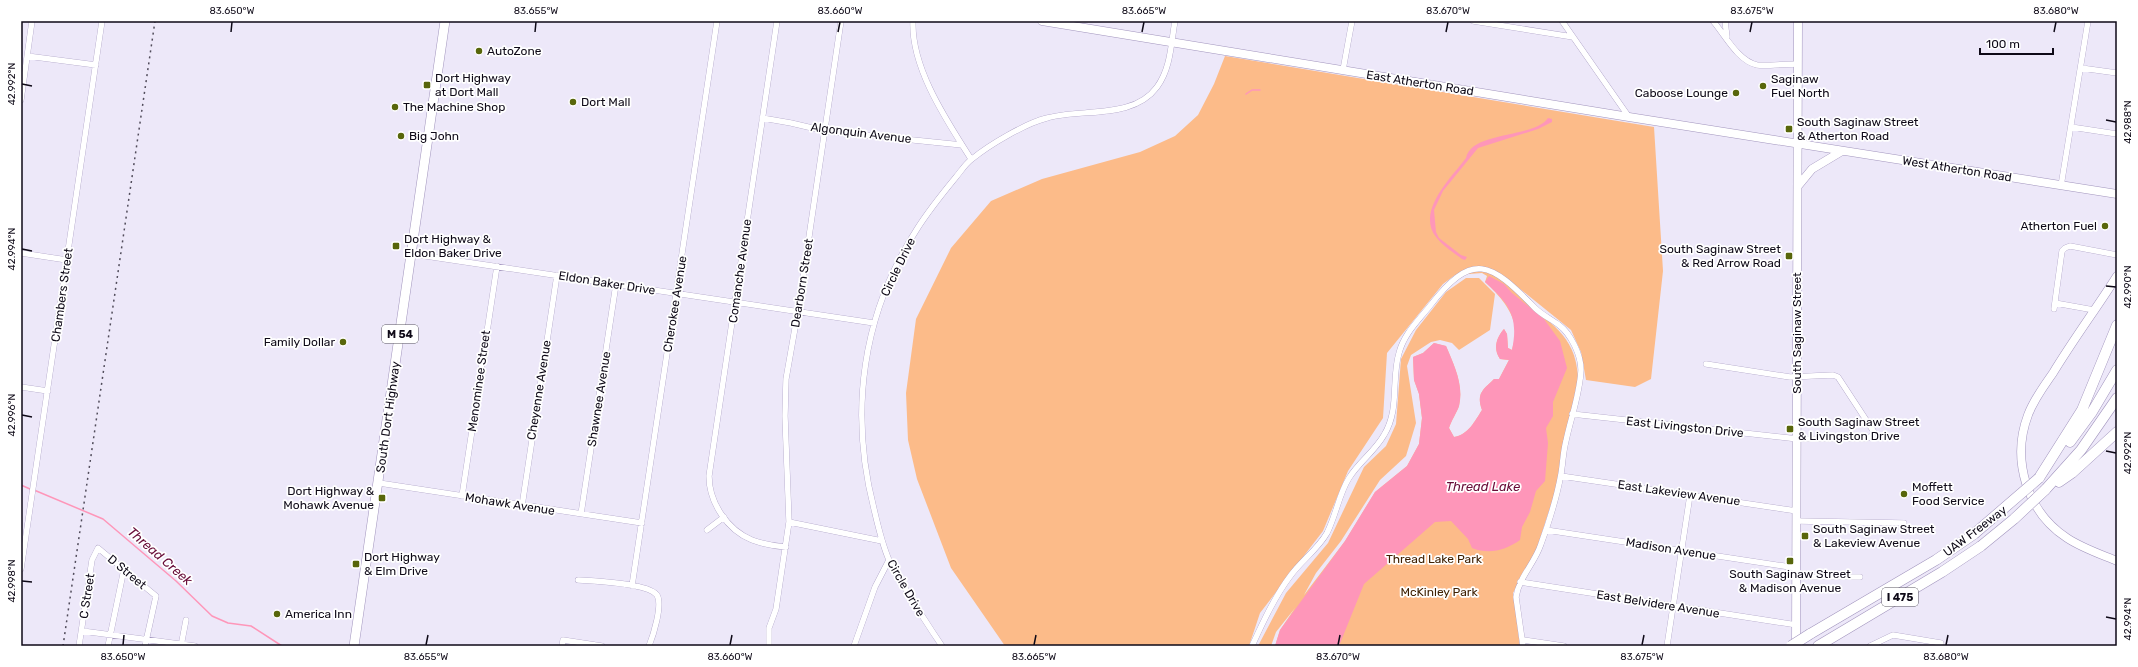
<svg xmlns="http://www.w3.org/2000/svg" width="2138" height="667" viewBox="0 0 2138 667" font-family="Rubik,sans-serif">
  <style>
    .green { fill: #fcbb89 }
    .water { fill: #fe96b9 }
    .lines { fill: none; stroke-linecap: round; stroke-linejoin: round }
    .stream { stroke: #fe96b9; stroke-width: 1.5 }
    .street-casing { stroke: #a194bd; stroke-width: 6 }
    .secondary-casing { stroke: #a194bd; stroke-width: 9 }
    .primary-casing { stroke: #a194bd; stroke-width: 10 }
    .highway-casing { stroke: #a194bd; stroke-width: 11 }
    .street { stroke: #fff; stroke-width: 5.5 }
    .secondary { stroke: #fff; stroke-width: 8 }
    .primary { stroke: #fff; stroke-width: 9 }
    .highway { stroke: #fff; stroke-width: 10 }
    .rail { stroke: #514c5b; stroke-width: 1.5; stroke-dasharray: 2 4; stroke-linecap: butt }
    .highway-bridge-casing { stroke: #a194bd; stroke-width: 11; stroke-linecap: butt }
    .highway-bridge { stroke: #fff; stroke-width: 10 }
    .ticks { fill: none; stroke: #0e0917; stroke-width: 1.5 }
    .poi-dot { fill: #58660b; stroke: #fff; stroke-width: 1.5 }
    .labels { text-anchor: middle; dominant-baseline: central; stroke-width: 3.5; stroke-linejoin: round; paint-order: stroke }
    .shield { fill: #fff; stroke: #56535d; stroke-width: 1 }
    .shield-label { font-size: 11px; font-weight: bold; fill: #0e0917 }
    .poi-label { font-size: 12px; fill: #0e0917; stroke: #fff; text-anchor: start }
    .street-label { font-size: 12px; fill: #0e0917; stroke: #fff }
    .park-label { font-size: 12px; fill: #3f2002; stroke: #fff }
    .water-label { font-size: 13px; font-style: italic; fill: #670b37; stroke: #fff }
    .neatline { fill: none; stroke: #0e0917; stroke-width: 1.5 }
    .ticks-label { font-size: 10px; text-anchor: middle; fill: #0e0917 }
  </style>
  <rect width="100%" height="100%" fill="#ede8f9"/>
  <path class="green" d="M 1225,56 L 1654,127 L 1663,271 L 1651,379 L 1635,387 L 1586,380 L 1581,352 L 1571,330 L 1509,280 C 1534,321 1575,323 1578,377 L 1557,486 L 1536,551 L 1513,593 L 1520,646 L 1275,646 L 1280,630 L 1295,608 L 1276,632 L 1271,646 L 1258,646 L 1286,593 L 1328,543 L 1364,467 L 1386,446 L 1396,424 L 1401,359 L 1416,330 L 1446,292 L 1466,278 L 1479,278 L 1495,294 L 1490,330 L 1459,350 L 1452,343 L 1440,340 L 1431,342 L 1411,355 L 1407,366 L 1416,423 L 1406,456 L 1380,480 L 1341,541 L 1316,573 L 1304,595 L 1345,541 L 1375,492 L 1407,466 L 1419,444 L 1422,418 L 1419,394 L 1414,380 L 1413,357 L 1423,353 L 1434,343 L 1446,346 C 1454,365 1464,385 1459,406 C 1457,412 1451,421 1449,428 L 1454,437 C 1468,435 1475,421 1482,410 C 1476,393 1483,390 1494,379 L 1499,379 L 1509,360 L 1500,359 C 1493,349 1496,338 1504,329 L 1507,334 L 1508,348 L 1512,350 C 1513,345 1516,337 1516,332 C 1514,311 1499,295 1485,282 L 1487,276 L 1482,273 L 1455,275 L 1443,284 L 1387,353 L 1383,418 L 1348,471 L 1323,531 L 1260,613 L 1249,646 L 1005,646 L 951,568 L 917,479 L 908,440 L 906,393 L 916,319 L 951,248 L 991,201 L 1042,179 L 1140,152 L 1175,136 L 1198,115 L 1214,84 Z"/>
  <path class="water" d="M 1548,118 L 1552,119 L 1552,122 L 1538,129 L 1478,148 L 1443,191 L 1434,210 L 1436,232 L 1439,238 L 1461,255 L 1467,257 L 1465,260 L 1462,259 C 1454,253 1443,246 1436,237 C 1416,211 1451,178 1466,158 C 1471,131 1535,138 1548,118 Z
    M 1489,276 L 1504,284 L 1512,293 L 1544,319 L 1560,341 L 1567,368 L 1553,402 L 1553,416 L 1546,428 L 1548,443 L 1545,481 L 1536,491 L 1530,512 L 1522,527 L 1520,540 C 1506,550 1489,555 1472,548 L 1468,539 L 1451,521 L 1435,522 L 1364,584 L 1339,646 L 1275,646 L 1280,630 L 1345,541 L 1375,492 L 1407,466 L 1419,444 L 1422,418 L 1419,394 L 1414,380 L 1413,357 L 1423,353 L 1434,343 L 1446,346 C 1454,365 1464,385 1459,406 C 1457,412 1451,421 1449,428 L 1454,437 C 1468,435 1475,421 1482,410 C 1476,393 1483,390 1494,379 L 1499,379 L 1509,360 L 1500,359 C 1493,349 1496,338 1504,329 L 1507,334 L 1508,348 L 1512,350 C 1519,316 1509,304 1485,282 Z"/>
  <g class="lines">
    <path class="stream" d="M 1246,94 L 1252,90 L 1260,90
      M 21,485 L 30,489
      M 34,490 L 103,519 L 176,581 L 212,616 L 228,623 L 251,626 L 282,646"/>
    <g class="street-casing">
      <path id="street" d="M 777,21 L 709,476 C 709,502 727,530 752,540 C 763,544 774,546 786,547
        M 913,21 C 911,68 947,121 971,159
        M 1473,21 L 1573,37
        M 1562,21 L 1629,117
        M 1713,21 C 1725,35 1738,61 1757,65 C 1766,66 1787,64 1798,64
        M 1725,21 L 1727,37
        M 27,56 L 96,65
        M 2081,68 L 2117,73
        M 1343,70 L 1352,21
        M 21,100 L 32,21
        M 762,118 L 791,123 L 825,131 L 962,145
        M 2071,127 L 2117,134
        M 2061,186 L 2088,21
        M 21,253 L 67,260
        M 412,254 L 874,323
        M 2055,303 L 2094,310
        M 2054,309 L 2062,251 L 2065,248 L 2070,246 L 2117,255
        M 21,387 L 48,391
        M 1572,414 L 1798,439 L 1865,439 L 1872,436 L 1874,432 L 1838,377 L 1833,375 L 1790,377 L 1706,364
        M 1561,476 L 1797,511
        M 379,483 L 642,523
        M 462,496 L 497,266
        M 522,506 L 557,275
        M 581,514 L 616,284
        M 1797,521 L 1904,523
        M 789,522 L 882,541
        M 707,530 L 724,517
        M 1546,530 L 1797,568
        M 21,569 L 102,21
        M 1797,577 L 1860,577
        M 578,580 C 594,581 648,583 657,595 C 663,605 653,636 649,646
        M 1520,582 L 1797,625
        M 632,586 L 717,21
        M 82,631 L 195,646
        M 1523,640 L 1564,646
        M 79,646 L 92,560 L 98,548 L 156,596 L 145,646
        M 108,646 L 124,569
        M 181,646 L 186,620
        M 562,646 L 563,640 L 602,646
        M 769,646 L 769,628 L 776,609 L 789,522 L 785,416 L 786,379 L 798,311 L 841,21
        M 854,646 L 875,587 L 889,560
        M 942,646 C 929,627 917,608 905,588 C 900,579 893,569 889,560 C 882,544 878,526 874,509 C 849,412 862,314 917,229 C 929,210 942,194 956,177 C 961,171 966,163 972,159 C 989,145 1026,123 1047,118 C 1081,108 1133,120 1157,87 C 1171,68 1171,43 1175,21
        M 1252,646 C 1263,622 1275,596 1291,575 C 1302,560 1318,549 1327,533 C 1336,515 1339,494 1349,478 C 1359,462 1375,451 1384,435 C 1400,409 1391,380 1399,353 C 1404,334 1417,322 1429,307 C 1473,250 1490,262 1535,308 C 1542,315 1551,319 1559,325 C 1571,334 1581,355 1581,370 C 1580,394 1571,417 1566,441 C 1563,452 1563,463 1561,474 C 1557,497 1549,522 1541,544 C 1535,563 1519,577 1516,597 L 1523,646
        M 1667,646 L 1690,495
        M 1870,646 L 1893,635 L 1941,643 L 1941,646"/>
    </g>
    <g class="secondary-casing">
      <path id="secondary" d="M 1042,21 L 1629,117 L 2117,194
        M 1798,186 L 1812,169 L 1842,151
        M 2117,276 C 2096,309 2073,340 2053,373 C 2044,386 2034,399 2028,415 C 2011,460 2027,512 2067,538 C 2082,548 2100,554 2117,561
        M 1796,646 L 1798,21"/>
    </g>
    <g class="primary-casing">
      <path id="primary" d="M 354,646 L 445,21"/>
    </g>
    <g class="highway-casing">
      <path id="highway" d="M 2070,442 L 2092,412 L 2117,370
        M 2039,478 L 2082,410 L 2117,325
        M 2059,482 L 2072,473 L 2117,432
        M 2045,490 L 2081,450 L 2117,398
        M 1810,634 L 1936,560 L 1974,534
        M 1818,646 L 1942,572 L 1981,546"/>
    </g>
    <use href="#street" class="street"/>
    <use href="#secondary" class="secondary"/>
    <use href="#primary" class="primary"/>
    <use href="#highway" class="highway"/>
    <path class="rail" d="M 63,646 L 155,21"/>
    <g class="highway-bridge-casing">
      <path id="highway-bridge" d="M 1974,534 L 2039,478
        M 1981,546 L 2014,519 L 2045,490
        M 1791,646 L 1810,634"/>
    </g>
    <use href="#highway-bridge" class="highway-bridge"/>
  </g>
  <path class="ticks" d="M 231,32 L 232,22M 535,32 L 536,22M 838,32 L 840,22M 1142,32 L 1144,22M 1446,32 L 1448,22M 1750,32 L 1752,22M 2054,32 L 2056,22M 22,84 L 32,86M 2106,120 L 2116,122M 22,249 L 32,251M 2106,286 L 2116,287M 22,415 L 32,417M 2106,451 L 2116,453M 22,581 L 32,582M 2106,617 L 2116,619M 123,645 L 124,635M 426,645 L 428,635M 730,645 L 732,635M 1034,645 L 1036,635M 1338,645 L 1340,635M 1642,645 L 1644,635M 1946,645 L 1948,635"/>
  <g class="poi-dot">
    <circle cx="479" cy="51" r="4"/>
    <rect x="423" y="81" width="8" height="8" rx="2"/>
    <circle cx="1763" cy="86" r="4"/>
    <circle cx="1736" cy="93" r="4"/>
    <circle cx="573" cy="102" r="4"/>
    <circle cx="395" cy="107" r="4"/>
    <rect x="1785" y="125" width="8" height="8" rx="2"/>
    <circle cx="401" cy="136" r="4"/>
    <circle cx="2105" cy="226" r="4"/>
    <rect x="392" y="242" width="8" height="8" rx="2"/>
    <rect x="1785" y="252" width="8" height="8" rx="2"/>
    <circle cx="343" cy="342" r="4"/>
    <rect x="1786" y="425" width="8" height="8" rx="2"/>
    <circle cx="1904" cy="494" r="4"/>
    <rect x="378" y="494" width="8" height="8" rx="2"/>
    <rect x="1801" y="532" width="8" height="8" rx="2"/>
    <rect x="1786" y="557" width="8" height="8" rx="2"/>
    <rect x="352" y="560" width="8" height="8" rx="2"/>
    <circle cx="277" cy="614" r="4"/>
  </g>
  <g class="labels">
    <g class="shield">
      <rect x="382" y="325" width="36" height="18" rx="3"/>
      <rect x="1882" y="588" width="36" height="18" rx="3"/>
    </g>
    <g class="shield-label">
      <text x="400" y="334">M 54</text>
      <text x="1900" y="597">I 475</text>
    </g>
    <g class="poi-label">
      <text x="487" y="51">AutoZone</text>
      <text x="435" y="78">Dort Highway<tspan x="435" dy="14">at Dort Mall</tspan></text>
      <text x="1771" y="79">Saginaw<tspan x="1771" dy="14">Fuel North</tspan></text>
      <text x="1728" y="93" text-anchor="end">Caboose Lounge</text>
      <text x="581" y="102">Dort Mall</text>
      <text x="403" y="107">The Machine Shop</text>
      <text x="1797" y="122">South Saginaw Street<tspan x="1797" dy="14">&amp; Atherton Road</tspan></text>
      <text x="409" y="136">Big John</text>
      <text x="2097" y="226" text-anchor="end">Atherton Fuel</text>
      <text x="404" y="239">Dort Highway &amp;<tspan x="404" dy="14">Eldon Baker Drive</tspan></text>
      <text x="1781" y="249" text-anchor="end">South Saginaw Street<tspan x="1781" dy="14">&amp; Red Arrow Road</tspan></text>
      <text x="335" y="342" text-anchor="end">Family Dollar</text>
      <text x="1798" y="422">South Saginaw Street<tspan x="1798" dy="14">&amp; Livingston Drive</tspan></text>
      <text x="1912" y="487">Moffett<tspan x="1912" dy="14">Food Service</tspan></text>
      <text x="374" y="491" text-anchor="end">Dort Highway &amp;<tspan x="374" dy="14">Mohawk Avenue</tspan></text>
      <text x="1813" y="529">South Saginaw Street<tspan x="1813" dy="14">&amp; Lakeview Avenue</tspan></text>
      <text x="364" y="557">Dort Highway<tspan x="364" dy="14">&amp; Elm Drive</tspan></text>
      <text x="1790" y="574" text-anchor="middle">South Saginaw Street<tspan x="1790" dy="14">&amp; Madison Avenue</tspan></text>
      <text x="285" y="614">America Inn</text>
    </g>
    <g class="street-label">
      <text transform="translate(1420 83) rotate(9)">East Atherton Road</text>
      <text transform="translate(861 133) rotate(7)">Algonquin Avenue</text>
      <text transform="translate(1957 169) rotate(9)">West Atherton Road</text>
      <text transform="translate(898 267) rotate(-64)">Circle Drive</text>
      <text transform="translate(740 271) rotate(-82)">Comanche Avenue</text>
      <text transform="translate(607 283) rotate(9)">Eldon Baker Drive</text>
      <text transform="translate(802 283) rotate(-81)">Dearborn Street</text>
      <text transform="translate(62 295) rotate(-82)">Chambers Street</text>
      <text transform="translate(675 304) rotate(-81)">Cherokee Avenue</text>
      <text transform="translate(1797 333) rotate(-90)">South Saginaw Street</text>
      <text transform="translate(479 381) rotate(-82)">Menominee Street</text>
      <text transform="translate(539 390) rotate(-81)">Cheyenne Avenue</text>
      <text transform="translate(599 399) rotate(-81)">Shawnee Avenue</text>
      <text transform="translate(388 417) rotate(-82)">South Dort Highway</text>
      <text transform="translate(1685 427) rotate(6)">East Livingston Drive</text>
      <text transform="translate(1679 493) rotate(8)">East Lakeview Avenue</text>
      <text transform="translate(510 504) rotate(9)">Mohawk Avenue</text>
      <text transform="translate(1975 531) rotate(-37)">UAW Freeway</text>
      <text transform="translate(1671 549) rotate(9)">Madison Avenue</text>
      <text transform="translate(127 572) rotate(40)">D Street</text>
      <text transform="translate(906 588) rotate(60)">Circle Drive</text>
      <text transform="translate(87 596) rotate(-81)">C Street</text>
      <text transform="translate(1658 604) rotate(9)">East Belvidere Avenue</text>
    </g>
    <g class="park-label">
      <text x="1434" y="559">Thread Lake Park</text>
      <text x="1439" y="592">McKinley Park</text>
    </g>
    <g class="water-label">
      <text x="1483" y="486">Thread Lake</text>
      <text transform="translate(160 556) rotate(41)">Thread Creek</text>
    </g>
  </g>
  <rect width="2138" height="667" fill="none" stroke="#ffffff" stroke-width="44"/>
  <path d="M1980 48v6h73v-6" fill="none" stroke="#0e0917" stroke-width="2"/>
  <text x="1986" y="48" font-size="12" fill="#0e0917" stroke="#ffffff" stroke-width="3" paint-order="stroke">100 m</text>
  <rect x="22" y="22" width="2094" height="623" class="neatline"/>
  <g class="ticks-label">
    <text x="232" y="14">83.650°W</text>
    <text x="536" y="14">83.655°W</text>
    <text x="840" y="14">83.660°W</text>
    <text x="1144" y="14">83.665°W</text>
    <text x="1448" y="14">83.670°W</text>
    <text x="1752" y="14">83.675°W</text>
    <text x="2056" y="14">83.680°W</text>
    <text transform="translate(11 84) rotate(-90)" y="4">42.992°N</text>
    <text transform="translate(2127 122) rotate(-90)" y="4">42.988°N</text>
    <text transform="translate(11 249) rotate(-90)" y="4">42.994°N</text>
    <text transform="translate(2127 287) rotate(-90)" y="4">42.990°N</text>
    <text transform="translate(11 415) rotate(-90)" y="4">42.996°N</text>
    <text transform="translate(2127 453) rotate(-90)" y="4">42.992°N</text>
    <text transform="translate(11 581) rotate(-90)" y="4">42.998°N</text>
    <text transform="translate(2127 619) rotate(-90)" y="4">42.994°N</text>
    <text x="123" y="660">83.650°W</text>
    <text x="426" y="660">83.655°W</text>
    <text x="730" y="660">83.660°W</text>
    <text x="1034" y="660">83.665°W</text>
    <text x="1338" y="660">83.670°W</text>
    <text x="1642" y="660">83.675°W</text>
    <text x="1946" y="660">83.680°W</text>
  </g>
</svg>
